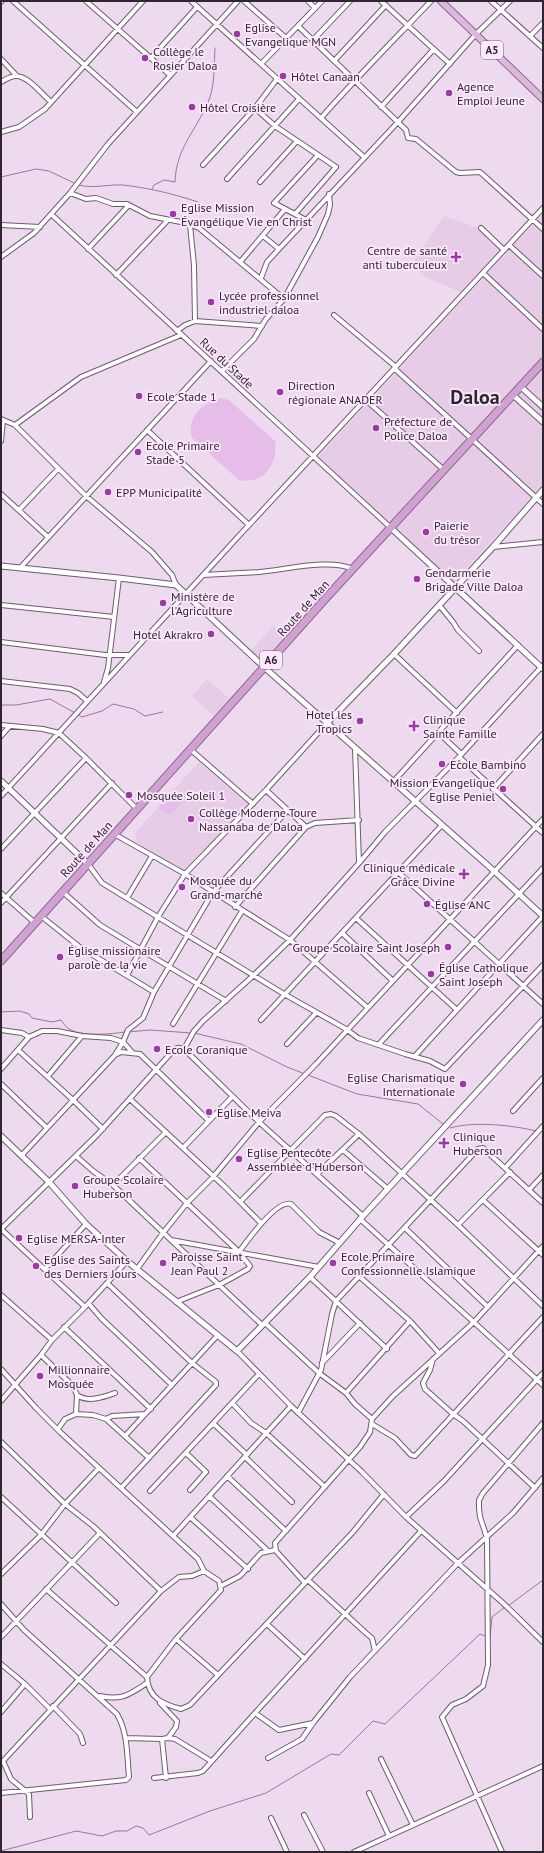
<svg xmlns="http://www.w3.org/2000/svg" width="544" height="1853" viewBox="0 0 544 1853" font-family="'PT Sans',sans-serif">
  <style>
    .built { fill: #e6cce7 }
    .green { fill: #e6bde8 }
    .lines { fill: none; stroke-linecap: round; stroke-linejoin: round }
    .stream { stroke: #9e73a0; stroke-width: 1 }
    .minor-casing { stroke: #6d5c6e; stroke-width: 6 }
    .tertiary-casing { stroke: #6d5c6e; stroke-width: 7 }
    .primary-casing { stroke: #8f6792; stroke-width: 8 }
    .trunk-casing { stroke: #8f6792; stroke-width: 9 }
    .minor { stroke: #fff; stroke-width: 4 }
    .tertiary { stroke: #fff; stroke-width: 5 }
    .primary { stroke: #dbb9dd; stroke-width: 6 }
    .trunk { stroke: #cfa2d2; stroke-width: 7 }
    .poi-dot { fill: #9a3aa2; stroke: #fce7fd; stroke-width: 1.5 }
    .labels { text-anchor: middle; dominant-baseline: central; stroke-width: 3.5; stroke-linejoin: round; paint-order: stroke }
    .shield { fill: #fce7fd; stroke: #6c616d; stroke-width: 1 }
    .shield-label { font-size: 11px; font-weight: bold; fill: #2f272f }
    .poi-label { font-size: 12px; fill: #2f272f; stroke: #fce7fd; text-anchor: start }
    .street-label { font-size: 12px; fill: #2f272f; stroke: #fce7fd }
    .town-label { font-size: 20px; font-weight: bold; fill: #2f272f; stroke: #fce7fd }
  </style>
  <rect width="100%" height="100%" fill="#eedaef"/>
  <path class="built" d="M 543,213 L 543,485 L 453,583 L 318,457 Z
    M 444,216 L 478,228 L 501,250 L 460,292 L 426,277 L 412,264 Z
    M 273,626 L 276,629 L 278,627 L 287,636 L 264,662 L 251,651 Z
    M 207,679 L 229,698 L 214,716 L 192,696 Z
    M 199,762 L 247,804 L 185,871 L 137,843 L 135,833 Z"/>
  <path class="green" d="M 220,398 L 229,400 L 275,441 C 278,464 264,485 239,480 L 192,438 C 186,418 202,403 220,398 Z
    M 173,791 L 184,800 L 170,816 L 159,807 Z"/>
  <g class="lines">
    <path class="stream" d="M 1,177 L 36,169 L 49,171 L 74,183
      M 79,185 C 93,189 109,184 123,185 C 149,188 174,194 198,202
      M 152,189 L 154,185 L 164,180 L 175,182 C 176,146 199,128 210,97 C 215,82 214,63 215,48
      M 1,705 L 16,705 L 50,699 L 75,713
      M 78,715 L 82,717 L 102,711 L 113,704 L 134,709 L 145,716 L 163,712
      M 1,1012 L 20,1011 L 29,1014 L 32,1018 L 52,1022 L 61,1020 C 63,1023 66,1027 69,1029 C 81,1037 112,1034 125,1032
      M 128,1032 L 150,1030 L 191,1033
      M 194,1033 L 241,1044 L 287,1067 L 305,1074
      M 308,1075 L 357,1094 L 418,1104 L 443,1124
      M 450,1128 C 473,1121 512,1125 536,1131
      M 508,1606 L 543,1580
      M 490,1637 L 492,1617 L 505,1607
      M 1,1851 L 76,1831 L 102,1836 L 116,1831 L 127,1831 L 136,1826 L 143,1828 L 149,1835 L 210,1811 L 266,1793 L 331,1754 L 339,1755 L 373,1721 L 385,1724 L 480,1634 L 485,1636"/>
    <g class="minor-casing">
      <path id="minor" d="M 13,1 L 137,112
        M 86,1 L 170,75
        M 191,1 L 364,157
        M 244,1 L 286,38
        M 308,1 L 315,8
        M 381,1 L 450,64
        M 491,1 L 543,48
        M 1,2 L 2,1
        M 298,26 L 406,130 L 408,138 L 416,139 L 456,172 L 460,173 L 480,172 L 543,229
        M 530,36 L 543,23
        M 313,40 L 350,1
        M 151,58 L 197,7
        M 1,59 L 17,76
        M 334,61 L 386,5
        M 261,64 L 322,1
        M 1,82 C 5,80 10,76 16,76 C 28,76 42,94 51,102
        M 381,107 L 434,49
        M 255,108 L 275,126 L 336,167 L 295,214
        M 321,118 C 356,78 394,40 431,1
        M 1,132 L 19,127 L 45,109 L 143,1
        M 203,165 L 255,108 L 277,79
        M 227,179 L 299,99
        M 260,182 L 297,141
        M 70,193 L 86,199 L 96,198 L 113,204 L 127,204 L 150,216 L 186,223 L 199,228 L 284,299
        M 51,214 L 391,528
        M 306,220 L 274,203 L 318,155
        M 1,225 L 40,227
        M 190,225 L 194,265 L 195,321
        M 481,228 L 504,250
        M 263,236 L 279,249
        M 509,245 L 543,276
        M 88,249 L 129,205
        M 1,257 L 34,233 L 70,193 L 108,144 L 238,1
        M 241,261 L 285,209
        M 483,273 L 543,329
        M 116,275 L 168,220
        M 261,278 L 267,262 L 279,249 L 398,122 L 476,34 L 510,1
        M 334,315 L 396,367
        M 177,331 L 185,325 L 195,321 L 262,326
        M 395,369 L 543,504
        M 222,371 L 254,339 L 266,319 L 284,299 L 318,237 L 328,214 L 330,205 L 329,194
        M 366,400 L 444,470
        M 1,419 L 15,425 L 86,496 L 152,552 L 172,575 L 176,585
        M 15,425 L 81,377 L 181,335
        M 147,430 L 249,525
        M 1,441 L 3,420
        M 1,494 L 48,537
        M 19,510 L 58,469
        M 493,547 L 543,542
        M 20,568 L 211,361
        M 203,575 C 222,574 240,573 259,572 C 285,570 329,558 353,569
        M 1,605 L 114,617
        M 439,605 L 453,622 L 458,630 L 479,651
        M 1,642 L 105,655 L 129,655
        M 394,654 L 457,713
        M 1,681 L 70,689 L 78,693 L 87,701
        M 104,682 L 108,668 L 119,578
        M 1,725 L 43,729 L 59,733 L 86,758 L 137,809
        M 439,733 L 461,754
        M 1,736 L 10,726
        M 355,748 L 359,862
        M 190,749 L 253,804
        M 459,757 L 543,833
        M 393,782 L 518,645
        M 493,789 L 543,734
        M 266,790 L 306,827
        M 1,796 L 236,539 L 543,208
        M 114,834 L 185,874 L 290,940 L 367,1007
        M 1,849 L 86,758
        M 88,864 L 102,883 L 284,994 L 346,1029 L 358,1038 L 405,1054 L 430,1061 L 445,1069 L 543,965
        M 398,872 L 543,1004
        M 63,892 L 100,925 L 226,1001
        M 1,893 L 35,923
        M 127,898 L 152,856
        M 1,903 L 112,783
        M 235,907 L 306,827 L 315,823 L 359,820
        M 41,916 L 81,948 L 154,992
        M 356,918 L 457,1010
        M 342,933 L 393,981
        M 127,975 L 158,917 L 185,874 L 266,790 L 327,723
        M 261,1020 L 442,825
        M 173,1024 L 242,911
        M 1,1030 L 22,1033 L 29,1037 L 42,1031 L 57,1031 L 82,1036 L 111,1038 L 123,1042 L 132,1052
        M 287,1044 L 316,1013
        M 379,1044 L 543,868
        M 184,1049 L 194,1031 L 203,1021 L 254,975 L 290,940 L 359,863 L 385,832 L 459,757 L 543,665
        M 18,1050 L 73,1100 L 103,1129
        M 115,1055 L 123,1042 L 128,1030 L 143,1018 L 154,992 L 213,892 L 288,810
        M 414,1057 L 543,916
        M 1,1069 L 29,1037
        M 48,1076 L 82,1036
        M 1,1084 L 47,1128
        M 130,1099 L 224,1186 L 261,1223
        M 513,1111 L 543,1078
        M 183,1148 L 232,1097
        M 343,1150 L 388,1189
        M 22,1155 L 115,1055 L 121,1052 L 140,1054 L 209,1121
        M 76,1156 L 93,1171 L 113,1185 L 171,1240 L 319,1267
        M 139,1158 L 239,1252 L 250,1266 L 248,1269 L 219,1285 L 176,1302
        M 505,1168 L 543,1126
        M 317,1174 L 359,1134
        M 113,1185 L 166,1132
        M 529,1190 L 543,1175
        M 483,1200 L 543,1255
        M 240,1202 L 325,1115 L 331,1114 L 336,1116 L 359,1134 L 458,1225 L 543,1306
        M 360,1219 L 543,1385
        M 458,1225 L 510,1172
        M 405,1228 L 488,1307
        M 1,1229 L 97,1135 L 171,1053 C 176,1048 178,1046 184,1049 L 259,1122 L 363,1216
        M 1,1229 L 85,1307
        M 171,1240 L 262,1325
        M 239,1252 C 247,1241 277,1199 291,1204 L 319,1232 L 340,1243
        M 45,1269 L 86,1224
        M 137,1269 L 163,1233 L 187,1203 L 213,1177 L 259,1122 L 316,1064 L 543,819
        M 310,1277 L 387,1349
        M 360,1277 L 410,1321 L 439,1353
        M 107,1283 L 192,1363 L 216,1382 L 216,1385 L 121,1488
        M 1,1295 L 52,1340
        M 89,1304 L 102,1319 L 172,1385
        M 265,1323 L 319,1373 L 346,1393 L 355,1404 L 372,1419
        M 64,1327 L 151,1409
        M 237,1351 L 291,1406 L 362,1472 L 406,1517 L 503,1603 L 543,1642
        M 41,1355 L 73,1386 L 77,1395 L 76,1414
        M 433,1359 L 430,1370 L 423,1383 L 425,1389 L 453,1414 L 463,1421 L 535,1488
        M 322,1363 L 360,1323
        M 1,1369 L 36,1408 L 60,1432 L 198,1559 L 204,1571
        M 346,1393 L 410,1321
        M 77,1395 C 88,1403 104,1397 115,1393
        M 1,1401 L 41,1355 L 52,1340 L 85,1307 L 127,1261
        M 232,1403 L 251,1423 L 266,1433 L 325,1487
        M 298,1413 L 321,1370 L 332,1314 L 336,1301 L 478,1149 L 483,1148 L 543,1203
        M 106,1419 L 112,1416 L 145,1414
        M 214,1424 L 247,1455
        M 372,1424 L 395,1438 L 411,1455 L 415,1456 L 543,1317
        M 58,1429 L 65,1419 L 76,1414 L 93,1415 L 106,1419 L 149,1458
        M 125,1436 L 217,1336
        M 1,1442 L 65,1504 L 93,1526 L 161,1591
        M 186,1453 L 206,1472 L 190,1490
        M 245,1457 L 292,1502
        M 227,1476 L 286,1531
        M 150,1491 L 259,1374
        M 209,1496 L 267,1550
        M 1,1497 L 116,1603
        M 190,1517 L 248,1569
        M 406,1517 L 444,1481 L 543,1373
        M 173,1536 L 291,1406
        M 1,1574 L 41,1535 L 65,1504 L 99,1468
        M 308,1580 L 367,1634 L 372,1638 L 375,1651
        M 305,1583 L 276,1551 L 275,1543 L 360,1447 L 370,1432 L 372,1419 L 393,1396 L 474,1322 L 543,1246
        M 221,1586 L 240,1576 L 261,1553 L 275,1550
        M 46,1589 L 147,1677
        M 1,1604 L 24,1630 L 117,1714 C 128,1733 127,1756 129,1777 L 126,1780 L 1,1793
        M 267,1624 L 305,1659
        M 1,1637 L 100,1533
        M 176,1639 L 218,1675
        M 1,1664 L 25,1684 L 50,1709
        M 100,1696 C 122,1701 130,1694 147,1683
        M 160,1703 L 177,1721 L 176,1727 L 168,1738
        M 53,1706 L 80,1734 L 83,1743
        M 1,1712 L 25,1684
        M 255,1713 L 279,1730 L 313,1723
        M 126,1738 L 162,1739 L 168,1738 L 175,1739 L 211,1761
        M 162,1739 L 166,1778
        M 268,1758 L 302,1739 L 313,1723 L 350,1677 L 458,1563 L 513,1513 L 543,1478
        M 381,1759 L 413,1825
        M 3,1761 L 161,1591 L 179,1577 L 192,1576 L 204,1571 L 219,1581 L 221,1590 L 176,1639 L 147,1677 C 148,1698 163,1704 181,1709 L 190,1705 L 353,1532 L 384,1494
        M 3,1761 L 11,1779 L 29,1794 L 30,1817
        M 154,1778 L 198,1773 L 203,1771 L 255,1713 L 421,1531
        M 369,1793 L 389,1836
        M 304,1815 L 323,1852
        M 271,1818 L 287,1852
        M 354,1852 L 543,1766
        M 502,1852 L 442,1717 L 452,1705 L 466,1699 L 483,1686 L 488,1665 L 487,1538 L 480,1517 L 479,1508 L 479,1500 L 483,1493 L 543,1423"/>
    </g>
    <g class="tertiary-casing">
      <path id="tertiary" d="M 520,386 L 543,407
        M 513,395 L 543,422
        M 391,528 L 543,669
        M 1,566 L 119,578 L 176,585 L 264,667 L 494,871 L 543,916
        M 327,723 L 394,654 L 493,547 L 543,490
        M 1,781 L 88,864
        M 1,1136 L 49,1182 L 86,1224 L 127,1261 L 237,1351 L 310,1277 L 363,1216 L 543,1020"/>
    </g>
    <g class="primary-casing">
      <path id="primary" d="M 441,1 L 543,99"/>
    </g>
    <g class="trunk-casing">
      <path id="trunk" d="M 1,961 L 326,598 L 543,362"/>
    </g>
    <use href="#minor" class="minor"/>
    <use href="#tertiary" class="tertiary"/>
    <use href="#primary" class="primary"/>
    <use href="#trunk" class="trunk"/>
  </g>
  <g class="poi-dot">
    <circle cx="237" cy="34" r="4"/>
    <circle cx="145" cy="58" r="4"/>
    <circle cx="283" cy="76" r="4"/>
    <circle cx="449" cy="93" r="4"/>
    <circle cx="192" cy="107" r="4"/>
    <circle cx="173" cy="214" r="4"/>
    <path d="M454 251h4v4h4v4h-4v4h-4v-4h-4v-4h4z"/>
    <circle cx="211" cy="302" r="4"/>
    <circle cx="280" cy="392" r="4"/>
    <circle cx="139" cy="396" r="4"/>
    <circle cx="376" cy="428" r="4"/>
    <circle cx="138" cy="452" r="4"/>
    <circle cx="108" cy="492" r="4"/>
    <circle cx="426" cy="532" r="4"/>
    <circle cx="417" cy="579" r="4"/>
    <circle cx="163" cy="603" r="4"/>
    <circle cx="211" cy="634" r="4"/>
    <circle cx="360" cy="721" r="4"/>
    <path d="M412 720h4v4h4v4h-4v4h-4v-4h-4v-4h4z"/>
    <circle cx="442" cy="764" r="4"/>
    <circle cx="503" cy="789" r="4"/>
    <circle cx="129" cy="795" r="4"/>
    <circle cx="191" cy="819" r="4"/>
    <path d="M462 868h4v4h4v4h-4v4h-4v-4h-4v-4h4z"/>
    <circle cx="182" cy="887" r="4"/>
    <circle cx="427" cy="904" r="4"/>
    <circle cx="448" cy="947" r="4"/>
    <circle cx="60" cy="957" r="4"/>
    <circle cx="431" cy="974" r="4"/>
    <circle cx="157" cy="1049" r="4"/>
    <circle cx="463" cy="1084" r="4"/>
    <circle cx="209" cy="1112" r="4"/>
    <path d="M442 1137h4v4h4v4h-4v4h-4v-4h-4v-4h4z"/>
    <circle cx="239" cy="1159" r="4"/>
    <circle cx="75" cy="1186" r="4"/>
    <circle cx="19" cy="1238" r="4"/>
    <circle cx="163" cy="1263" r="4"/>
    <circle cx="333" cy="1263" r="4"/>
    <circle cx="36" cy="1266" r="4"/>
    <circle cx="40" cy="1376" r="4"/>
  </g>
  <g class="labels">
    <g class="shield">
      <rect x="481" y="41" width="22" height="18" rx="3"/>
      <rect x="260" y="651" width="22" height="18" rx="3"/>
    </g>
    <g class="shield-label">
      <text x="492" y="50">A5</text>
      <text x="271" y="660">A6</text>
    </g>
    <g class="poi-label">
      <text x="245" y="27">Eglise<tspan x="245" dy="14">Evangelique MGN</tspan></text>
      <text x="153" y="51">Collège le<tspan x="153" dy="14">Rosier Daloa</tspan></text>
      <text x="291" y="76">Hôtel Canaan</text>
      <text x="457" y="86">Agence<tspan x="457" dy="14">Emploi Jeune</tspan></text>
      <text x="200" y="107">Hôtel Croisière</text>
      <text x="181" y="207">Eglise Mission<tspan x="181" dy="14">Évangélique Vie en Christ</tspan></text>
      <text x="447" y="250" text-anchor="end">Centre de santé<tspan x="447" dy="14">anti tuberculeux</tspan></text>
      <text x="219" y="295">Lycée professionnel<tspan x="219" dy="14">industriel daloa</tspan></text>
      <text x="288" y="385">Direction<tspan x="288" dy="14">régionale ANADER</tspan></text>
      <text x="147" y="396">Ecole Stade 1</text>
      <text x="384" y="421">Préfecture de<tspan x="384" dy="14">Police Daloa</tspan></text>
      <text x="146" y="445">Ecole Primaire<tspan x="146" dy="14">Stade 5</tspan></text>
      <text x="116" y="492">EPP Municipalité</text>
      <text x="434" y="525">Paierie<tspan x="434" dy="14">du trésor</tspan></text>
      <text x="425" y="572">Gendarmerie<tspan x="425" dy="14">Brigade Ville Daloa</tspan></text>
      <text x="171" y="596">Ministère de<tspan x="171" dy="14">l'Agriculture</tspan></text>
      <text x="203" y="634" text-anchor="end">Hotel Akrakro</text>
      <text x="352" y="714" text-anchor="end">Hotel les<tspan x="352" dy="14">Tropics</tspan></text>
      <text x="423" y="719">Clinique<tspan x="423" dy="14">Sainte Famille</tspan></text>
      <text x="450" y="764">Ecole Bambino</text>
      <text x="495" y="782" text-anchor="end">Mission Evangelique<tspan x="495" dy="14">Eglise Peniel</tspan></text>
      <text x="137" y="795">Mosquée Soleil 1</text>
      <text x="199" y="812">Collège Moderne Toure<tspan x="199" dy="14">Nassanaba de Daloa</tspan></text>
      <text x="455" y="867" text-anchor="end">Clinique médicale<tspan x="455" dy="14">Grâce Divine</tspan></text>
      <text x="190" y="880">Mosquée du<tspan x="190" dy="14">Grand-marché</tspan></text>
      <text x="435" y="904">Église ANC</text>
      <text x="440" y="947" text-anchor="end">Groupe Scolaire Saint Joseph</text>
      <text x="68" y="950">Église missionaire<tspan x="68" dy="14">parole de la vie</tspan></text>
      <text x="439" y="967">Église Catholique<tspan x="439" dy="14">Saint Joseph</tspan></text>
      <text x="165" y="1049">Ecole Coranique</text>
      <text x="455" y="1077" text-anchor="end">Eglise Charismatique<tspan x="455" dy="14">Internationale</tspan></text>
      <text x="217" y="1112">Eglise Meiva</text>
      <text x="453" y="1136">Clinique<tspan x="453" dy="14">Huberson</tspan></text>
      <text x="247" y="1152">Eglise Pentecôte<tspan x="247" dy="14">Assemblée d'Huberson</tspan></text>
      <text x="83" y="1179">Groupe Scolaire<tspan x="83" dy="14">Huberson</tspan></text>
      <text x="27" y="1238">Eglise MERSA-Inter</text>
      <text x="171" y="1256">Paroisse Saint<tspan x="171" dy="14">Jean Paul 2</tspan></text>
      <text x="341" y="1256">Ecole Primaire<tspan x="341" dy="14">Confessionnelle Islamique</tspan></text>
      <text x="44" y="1259">Eglise des Saints<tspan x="44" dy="14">des Derniers Jours</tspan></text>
      <text x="48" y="1369">Millionnaire<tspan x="48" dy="14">Mosquée</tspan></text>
    </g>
    <g class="street-label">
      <text transform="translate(227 363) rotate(43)">Rue du Stade</text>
      <text transform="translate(303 608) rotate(-48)">Route de Man</text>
      <text transform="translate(86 849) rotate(-48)">Route de Man</text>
    </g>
    <g class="town-label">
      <text x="475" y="397">Daloa</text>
    </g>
  </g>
  <rect width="544" height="1853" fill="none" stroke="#2f272f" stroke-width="4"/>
</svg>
